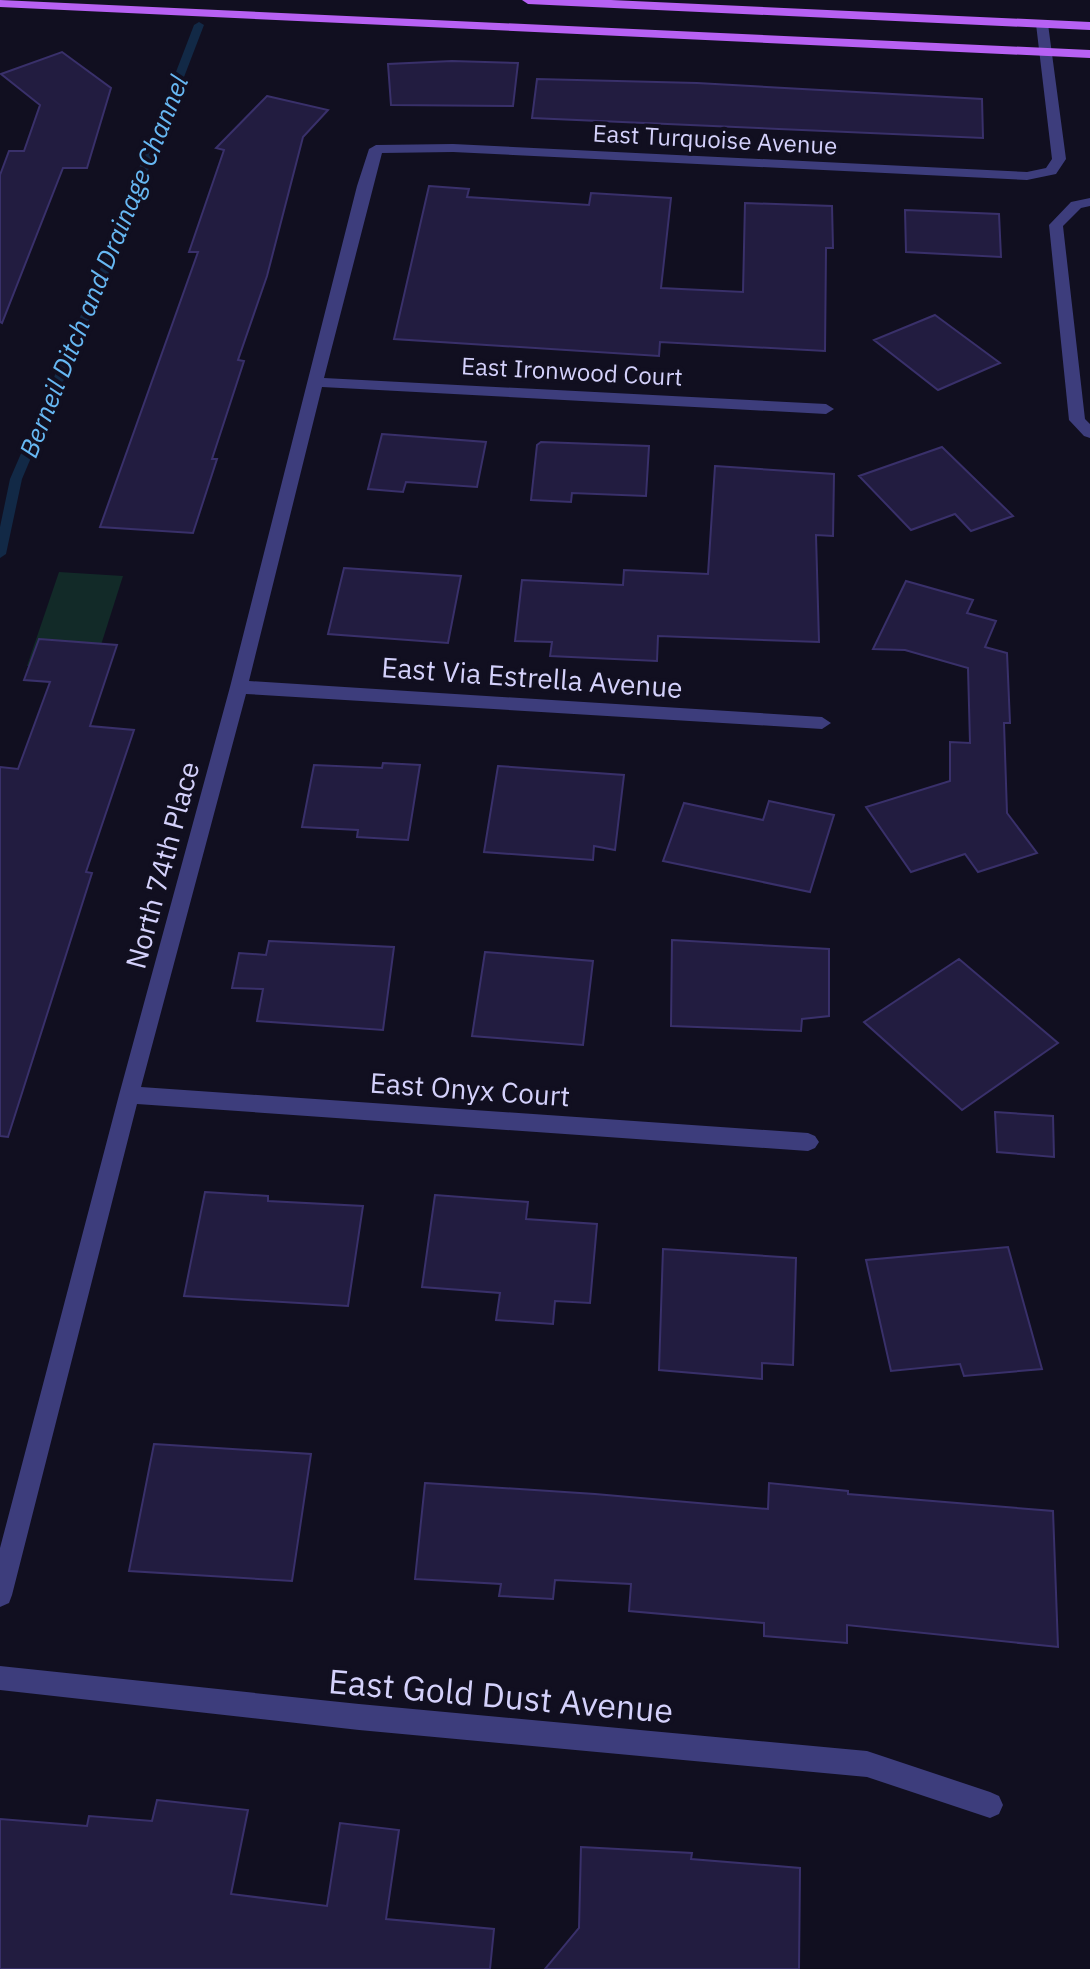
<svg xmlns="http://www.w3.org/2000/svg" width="1090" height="1969" viewBox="0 0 1090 1969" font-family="'IBM Plex Sans',sans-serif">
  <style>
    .green { fill: #122a28 }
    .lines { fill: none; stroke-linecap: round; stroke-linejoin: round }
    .stream { fill: #122946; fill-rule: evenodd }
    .building { fill: #221c40; stroke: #39306a; stroke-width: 2 }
    .minor { fill: #3d3d7c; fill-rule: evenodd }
    .major { fill: #b761f3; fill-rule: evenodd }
    .labels { text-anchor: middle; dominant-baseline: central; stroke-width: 8; stroke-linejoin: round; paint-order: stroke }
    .far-street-label { font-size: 24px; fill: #d4d1fb; stroke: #110f20 }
    .far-water-label { font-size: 26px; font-style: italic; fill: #67b8f3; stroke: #110f20 }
    .street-label { font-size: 28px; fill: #d4d1fb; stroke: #110f20 }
    .near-street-label { font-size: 34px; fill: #d4d1fb; stroke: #110f20 }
  </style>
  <rect width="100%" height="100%" fill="#110f20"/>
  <path class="green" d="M 59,572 L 123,576 L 93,670 L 27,666 Z"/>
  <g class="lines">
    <path class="stream" d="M 199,22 L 204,25 L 106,280 L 22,479 L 6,554 L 0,558 L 0,527 L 10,479 L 96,280 L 194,25 Z"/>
  </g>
  <path class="building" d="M 62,52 L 111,88 L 87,168 L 63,168 L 2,323 L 0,322 L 0,175 L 9,151 L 24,151 L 40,105 L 1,74 Z
    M 452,61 L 518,63 L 513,106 L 391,105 L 388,64 Z
    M 537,79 L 697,83 L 982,99 L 983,138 L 532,118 Z
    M 267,96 L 328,110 L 303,137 L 267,276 L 238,360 L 244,361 L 212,459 L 217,459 L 193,533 L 100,527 L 198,252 L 189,252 L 224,150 L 216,148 Z
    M 429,186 L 469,189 L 467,197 L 589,205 L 591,193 L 671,198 L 661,288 L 743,292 L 745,203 L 832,206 L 833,248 L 826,248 L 825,351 L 660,342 L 659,356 L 394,339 Z
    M 905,210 L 999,214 L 1001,257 L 906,252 Z
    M 935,315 L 1000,363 L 938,390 L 874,340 Z
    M 382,434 L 486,442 L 477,487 L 406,482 L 403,492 L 368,489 Z
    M 541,442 L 649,446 L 646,496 L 572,493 L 571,502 L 531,500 L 537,445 Z
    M 942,447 L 1013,516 L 971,531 L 955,514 L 911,530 L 859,476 Z
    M 715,466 L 834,474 L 833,536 L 816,535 L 819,642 L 658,636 L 657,661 L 550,656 L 552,642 L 515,641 L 522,580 L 623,585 L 624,570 L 708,574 Z
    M 344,568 L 461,576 L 448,643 L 328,634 Z
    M 906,581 L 973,600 L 967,613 L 996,621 L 985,647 L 1007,653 L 1010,723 L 1004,723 L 1007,813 L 1037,853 L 978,872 L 965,854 L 911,872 L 866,807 L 950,781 L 950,742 L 970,743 L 968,668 L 905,650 L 873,649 Z
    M 39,639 L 117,645 L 90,726 L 134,730 L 86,872 L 92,873 L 8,1137 L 0,1136 L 0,767 L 18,769 L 50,682 L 24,680 Z
    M 383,763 L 420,765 L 408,840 L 357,837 L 358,830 L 302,827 L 314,765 L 382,768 Z
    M 498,766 L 624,775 L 615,850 L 594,846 L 593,860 L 484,852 Z
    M 769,801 L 834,815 L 810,892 L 663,861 L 684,803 L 763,820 Z
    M 672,940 L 829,949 L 829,1016 L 802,1019 L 801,1031 L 671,1026 Z
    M 269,941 L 394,947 L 383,1030 L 257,1021 L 263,989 L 232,988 L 239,953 L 266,955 Z
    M 485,952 L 593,961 L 583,1045 L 472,1036 Z
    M 959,959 L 1058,1043 L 962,1110 L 864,1022 Z
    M 995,1112 L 1053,1116 L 1054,1157 L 997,1152 Z
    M 205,1192 L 268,1196 L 268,1201 L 363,1206 L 348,1306 L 184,1296 Z
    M 435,1195 L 528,1202 L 526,1219 L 597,1224 L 590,1303 L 555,1301 L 553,1324 L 496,1320 L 500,1293 L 422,1287 Z
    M 1008,1247 L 1042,1369 L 964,1376 L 960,1364 L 891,1371 L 866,1260 Z
    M 663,1249 L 796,1258 L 793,1365 L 762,1363 L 762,1379 L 659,1370 Z
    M 154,1444 L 311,1454 L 292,1581 L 129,1571 Z
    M 425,1483 L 595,1494 L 768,1509 L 769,1483 L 848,1491 L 848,1494 L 1053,1511 L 1058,1647 L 847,1625 L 847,1643 L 764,1636 L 764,1623 L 629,1611 L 631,1584 L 555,1580 L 553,1599 L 499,1596 L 501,1584 L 415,1579 Z
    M 157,1800 L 248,1810 L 231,1894 L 327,1906 L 340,1823 L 399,1830 L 386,1919 L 494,1929 L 490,1969 L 0,1969 L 0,1819 L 87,1826 L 89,1816 L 152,1821 Z
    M 581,1847 L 692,1853 L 691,1859 L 800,1868 L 799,1969 L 545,1969 L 579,1928 Z"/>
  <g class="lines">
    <path class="minor" d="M 1042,20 L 1048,24 L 1066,159 L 1056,174 L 1027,180 L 453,152 L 382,153 L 324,378 L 826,404 L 834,409 L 826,414 L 322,387 L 249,681 L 822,717 L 831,723 L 822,729 L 246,694 L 141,1087 L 808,1133 L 815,1136 L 819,1142 L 815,1148 L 808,1151 L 137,1104 L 12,1595 L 9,1603 L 0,1607 L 0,1548 L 119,1095 L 230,687 L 357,186 L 369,149 L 376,145 L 453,144 L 1027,172 L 1046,168 L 1052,159 L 1036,24 Z
      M 1090,198 L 1090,206 L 1081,208 L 1063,226 L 1085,419 L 1090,424 L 1090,438 L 1084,436 L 1069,420 L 1049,225 L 1071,202 Z
      M 0,1666 L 359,1704 L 867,1751 L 990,1792 L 999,1796 L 1003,1805 L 999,1814 L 990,1818 L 867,1777 L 359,1730 L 0,1690 Z"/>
    <path class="major" d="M 0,0 L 1090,50 L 1090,58 L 0,7 Z
      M 522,0 L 611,0 L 1090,22 L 1090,30 L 528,4 Z"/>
  </g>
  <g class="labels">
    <g class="far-street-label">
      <text transform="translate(715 139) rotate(3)">East Turquoise Avenue</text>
      <text transform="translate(572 371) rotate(3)">East Ironwood Court</text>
    </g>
    <g class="far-water-label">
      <text transform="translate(103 266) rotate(-68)">Berneil Ditch and Drainage Channel</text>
    </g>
    <g class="street-label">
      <text transform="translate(532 677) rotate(4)">East Via Estrella Avenue</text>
      <text transform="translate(162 865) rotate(-75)">North 74th Place</text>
      <text transform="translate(470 1089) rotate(4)">East Onyx Court</text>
    </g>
    <g class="near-street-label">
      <text transform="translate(501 1695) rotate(5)">East Gold Dust Avenue</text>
    </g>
  </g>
</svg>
